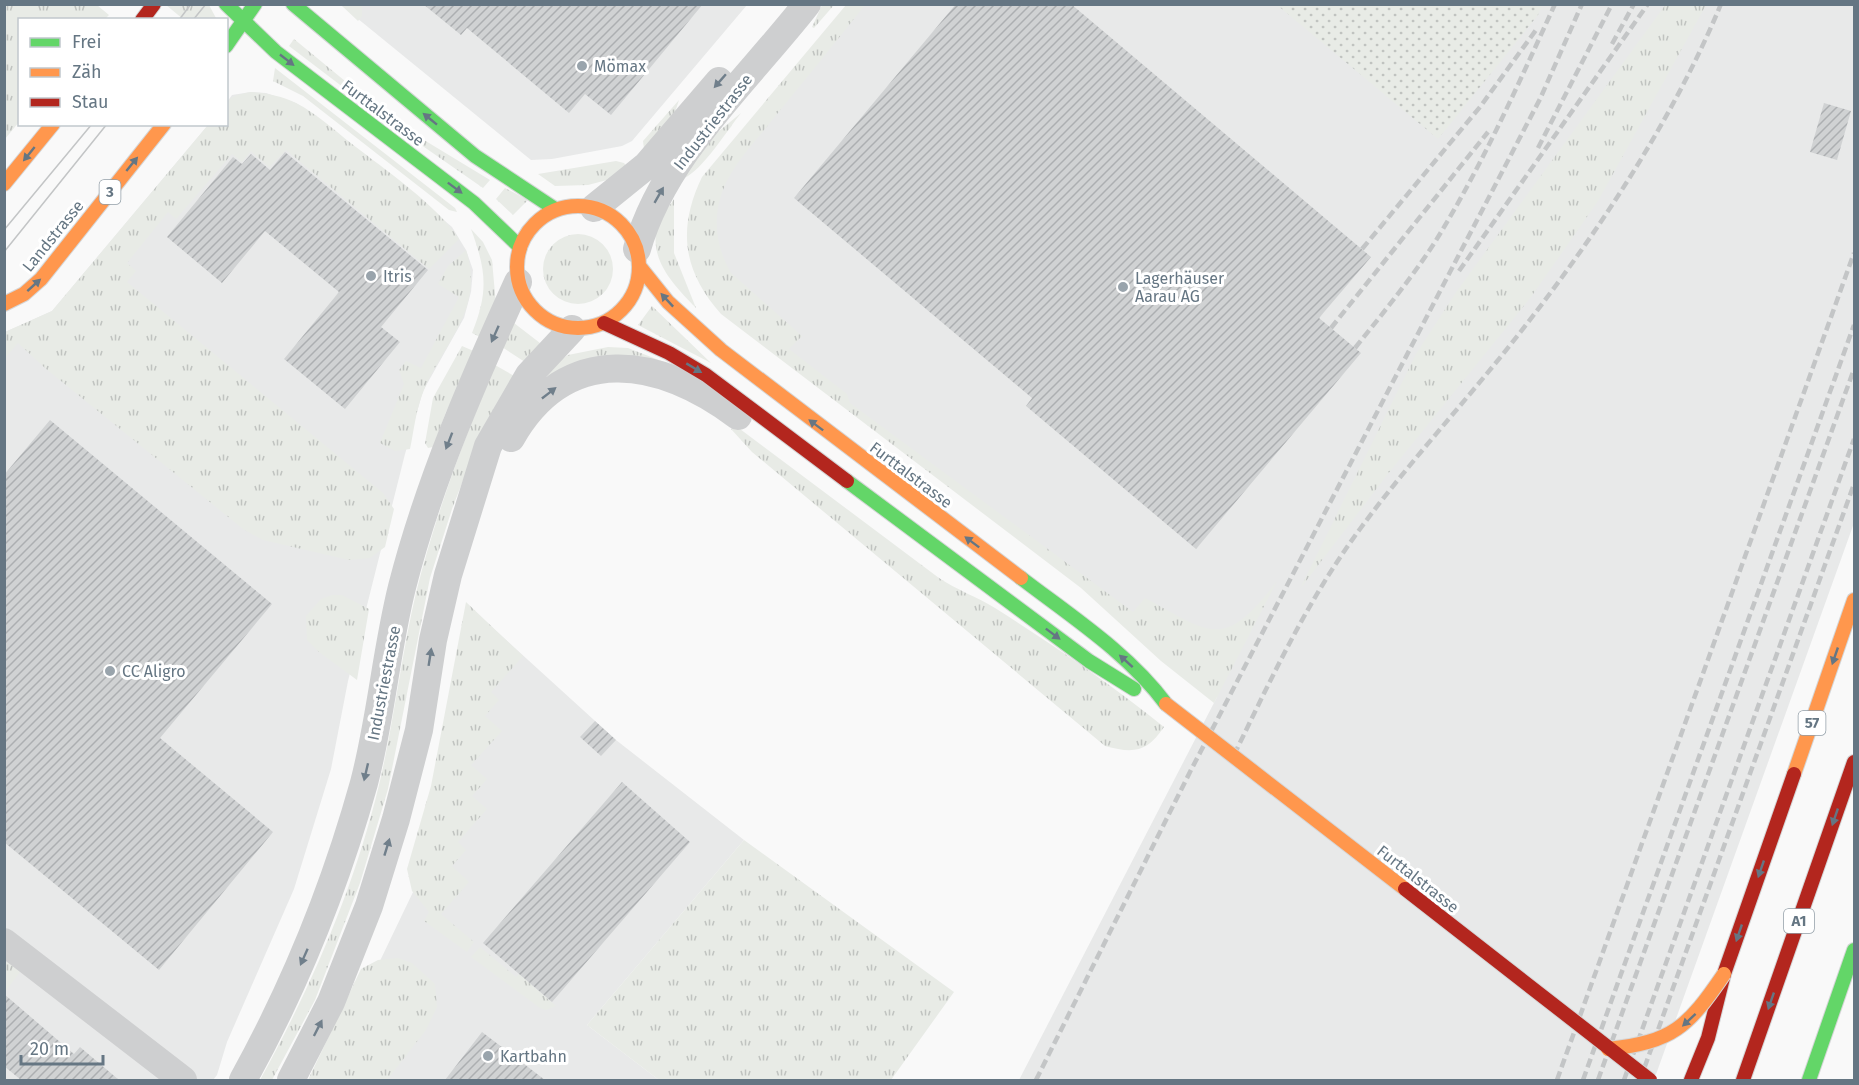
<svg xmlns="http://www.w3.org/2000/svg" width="1859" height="1085" viewBox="0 0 1859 1085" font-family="'Fira Sans',sans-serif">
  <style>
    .built { fill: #e8e9e9 }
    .grass { fill: url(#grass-tufts) }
    .garden { fill: url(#garden-dots) }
    .building { fill: url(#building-hatch) }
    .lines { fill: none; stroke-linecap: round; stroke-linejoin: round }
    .fast-casing { stroke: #d5d6d7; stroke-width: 16 }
    .slow-casing { stroke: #d5d6d7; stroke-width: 16 }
    .jam-casing { stroke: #d5d6d7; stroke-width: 16 }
    .street { stroke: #cecfd0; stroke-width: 28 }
    .fast { stroke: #63d668; stroke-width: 14 }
    .slow { stroke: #ff974d; stroke-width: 14 }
    .jam { stroke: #b3261e; stroke-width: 14 }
    .tram { stroke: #c3c5c6; stroke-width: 1.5 }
    .rail { stroke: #c3c5c6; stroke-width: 4.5; stroke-dasharray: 9 4.5; stroke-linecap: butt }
    .slow-bridge-casing { stroke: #d5d6d7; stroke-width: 16; stroke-linecap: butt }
    .jam-bridge-casing { stroke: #d5d6d7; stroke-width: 16; stroke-linecap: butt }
    .slow-bridge { stroke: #ff974d; stroke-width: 14 }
    .jam-bridge { stroke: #b3261e; stroke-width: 14 }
    .oneway { fill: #657683 }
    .oneway2 { fill: #707f8b }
    .poi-dot { fill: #99a4ac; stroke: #fff; stroke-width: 2 }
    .labels { text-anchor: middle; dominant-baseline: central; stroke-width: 6; stroke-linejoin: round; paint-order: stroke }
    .shield { fill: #fff; stroke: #939fa8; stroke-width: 1.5 }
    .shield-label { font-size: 15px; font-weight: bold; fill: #657683 }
    .poi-label { font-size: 16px; fill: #657683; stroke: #fff; text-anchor: start }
    .street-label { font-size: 16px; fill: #657683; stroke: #fff }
  </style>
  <defs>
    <pattern id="grass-tufts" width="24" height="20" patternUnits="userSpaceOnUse" patternTransform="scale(1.5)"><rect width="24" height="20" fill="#e8ebe6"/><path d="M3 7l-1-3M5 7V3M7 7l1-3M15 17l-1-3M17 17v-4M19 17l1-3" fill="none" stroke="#c0c3c0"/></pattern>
    <pattern id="garden-dots" width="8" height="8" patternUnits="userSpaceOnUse" patternTransform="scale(1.5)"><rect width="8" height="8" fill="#e8ebe6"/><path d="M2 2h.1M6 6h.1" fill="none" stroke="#c0c3c0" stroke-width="1.8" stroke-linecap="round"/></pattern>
    <pattern id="building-hatch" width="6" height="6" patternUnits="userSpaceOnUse" patternTransform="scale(1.5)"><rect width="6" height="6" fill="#d0d2d3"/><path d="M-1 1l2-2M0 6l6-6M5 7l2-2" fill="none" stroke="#acafb1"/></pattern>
  </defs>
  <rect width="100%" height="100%" fill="#f9f9f9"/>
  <path class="built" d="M 341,5 L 747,5 L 632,141 L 622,146 L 552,159 L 531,160 Z
    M 851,5 L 1854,5 L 1854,523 L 1654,1080 L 1019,1080 L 1217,697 L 1131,624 L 743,329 L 696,191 Z
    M 251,92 L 266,93 L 296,103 L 309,112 L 389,173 L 452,227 L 466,250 L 473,270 L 471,292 L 464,318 L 423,391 L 405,454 L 348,681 L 331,769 L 294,889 L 227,1042 L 217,1075 L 213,1080 L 5,1080 L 5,332 L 52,311 L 208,125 L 226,124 L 227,102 L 232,95 Z
    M 483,619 L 616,740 L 744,840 L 587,1025 L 659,1080 L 311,1080 L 355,1013 L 414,890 Z"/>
  <path class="grass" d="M 5,4 L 97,5 L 109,15 L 105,19 L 20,20 L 19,122 L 5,139 Z
    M 1666,4 L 1706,5 L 1598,201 L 1531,297 L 1387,475 L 1300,589 L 1416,354 L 1457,291 Z
    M 166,5 L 209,5 L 216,18 L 183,19 Z
    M 341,5 L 362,5 L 362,16 L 358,21 Z
    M 822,5 L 834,5 L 814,28 L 812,27 Z
    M 846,5 L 865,5 C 835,43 804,81 773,119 C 756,141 733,163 723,190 C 712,218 716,247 731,273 L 802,336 L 789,349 L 847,394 L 850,403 L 1133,612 L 1145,598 C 1213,635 1224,650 1277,581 L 1214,703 L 1161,661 L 1081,588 L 721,314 C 683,271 677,229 702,177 Z
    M 294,39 L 396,123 L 490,180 L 483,188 L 394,126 L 289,46 Z
    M 275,68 L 455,208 L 457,212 L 449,210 L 303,96 L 273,81 Z
    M 251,92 C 266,93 282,96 296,103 C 316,113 334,130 352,144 C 384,169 437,205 459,239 L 429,269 L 286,150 L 269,167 L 251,151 L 242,162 L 232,154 L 176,219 L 168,212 L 127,263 L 136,271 L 127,282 L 383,493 L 394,509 L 385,547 L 370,558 L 349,560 L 263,540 L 243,529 L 45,368 L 18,343 L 5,358 L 5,332 L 52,311 L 208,125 L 226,124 C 226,99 225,97 251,92 Z
    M 679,100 L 673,118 L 644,149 L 643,141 Z
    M 741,113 C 729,128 701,172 684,178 L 707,141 Z
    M 616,161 L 624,163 L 628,168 L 607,180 L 588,185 L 555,186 L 538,174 Z
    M 505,188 L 528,200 L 513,215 L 496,199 Z
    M 674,199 L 674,253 L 696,308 C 675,286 649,261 657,227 C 659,218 669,207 674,199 Z
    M 471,229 L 483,242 L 492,260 L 496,305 L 482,338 L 472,333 C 489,291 486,270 471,229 Z
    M543 269a35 35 0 1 1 70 0a35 35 0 1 1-70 0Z
    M 466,250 C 485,308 445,341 424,390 C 416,408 414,430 410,449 L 395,451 L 380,443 L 404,384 L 399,370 L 406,361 L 421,368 L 459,297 L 438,284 L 448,266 Z
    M 652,306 L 711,363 L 638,325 Z
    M 514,323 L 540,343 L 528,364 L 502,347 Z
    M 462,346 L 476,352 L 446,412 L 433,447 L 428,448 L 425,443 L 433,398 Z
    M 608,347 L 628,348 L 664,362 L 550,378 L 542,372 L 568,355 Z
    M 495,365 L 516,377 L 474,452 L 452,509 L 430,578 L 388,789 L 360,883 L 315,1000 L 272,1080 L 260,1080 C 311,987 354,889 379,785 C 394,722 401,657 416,593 C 435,516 464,439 495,365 Z
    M 736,426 L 939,578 C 957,590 977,597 995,608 C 1053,645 1111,684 1164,727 C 1147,752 1134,754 1105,746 L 752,452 L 731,429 Z
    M 332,595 L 342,595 L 369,609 L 357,680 L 319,652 L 307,640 L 306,616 L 321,599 Z
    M 466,602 L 523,656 L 491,692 L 499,700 L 485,716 L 502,731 L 471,765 L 487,779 L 472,796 L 487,809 L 458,842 L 466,850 L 452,866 L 469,882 L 441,914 L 474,942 L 467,952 L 424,921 L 429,912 L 412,891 L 407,869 L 431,786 Z
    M 744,840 L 954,992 L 891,1080 L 659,1080 L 587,1025 Z
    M 480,947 L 516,977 L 519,974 L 556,1006 L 546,1010 L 540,1008 L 471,957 Z
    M 4,953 L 23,968 L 5,992 L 4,992 Z
    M 398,958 L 412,963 L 435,984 L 437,1007 L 426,1030 L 387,1080 L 308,1080 L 361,969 L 378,960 Z"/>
  <path class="garden" d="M 1277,5 L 1542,5 L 1538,15 L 1438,139 Z"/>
  <path class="building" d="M 423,4 L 703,4 L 611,115 L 585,94 L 569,113 L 467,28 L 461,35 Z
    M 956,4 L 1071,4 L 1371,257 L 1319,318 L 1361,353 L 1196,549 L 1026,406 L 1032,398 L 794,198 Z
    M 1824,103 L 1851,111 L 1837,160 L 1810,152 Z
    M 285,152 L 428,270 L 381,327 L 400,342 L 345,409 L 284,359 L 339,292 L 265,231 L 222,283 L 167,237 L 233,157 L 242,164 L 251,154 L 270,170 Z
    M 50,420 L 272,604 L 160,738 L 273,832 L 159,970 L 4,842 L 4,475 Z
    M 595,721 L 616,740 L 601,756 L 580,737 Z
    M 622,782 L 690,842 L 552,1002 L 483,943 Z
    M 4,994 L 74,1054 L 80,1047 L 119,1080 L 21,1080 L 4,1066 Z
    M 482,1032 L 545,1080 L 445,1080 Z"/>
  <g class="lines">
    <g class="fast-casing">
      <path id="fast" d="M 226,4 L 276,52 L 474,203 L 520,247
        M 293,4 L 475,156 L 555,209
        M 226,46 L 255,4
        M 847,481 L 1089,661 L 1134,689
        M 1021,578 C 1072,617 1128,653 1166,704
        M 1809,1080 L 1854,950"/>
    </g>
    <g class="slow-casing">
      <path id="slow" d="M 4,184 L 53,124
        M517 267a61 61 0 1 1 122 0a61 61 0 1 1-122 0Z
        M 640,267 L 668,302 L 721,350 L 1021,578
        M 4,304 L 24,294 L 41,279 L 164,124
        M 1794,774 L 1854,600"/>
    </g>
    <g class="jam-casing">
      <path id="jam" d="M 142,20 L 154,4
        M 604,323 L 669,353 L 706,375 L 847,481
        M 1691,1080 L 1708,1038 L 1724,974 L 1794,774
        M 1743,1080 L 1854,762"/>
    </g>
    <path class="street" d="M 594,208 L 646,166 L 719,81
      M 637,249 C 664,154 747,81 807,4
      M 511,438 C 566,341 660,357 738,416
      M 4,942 L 183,1080
      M 243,1080 C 295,986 335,887 364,783 C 381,718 386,651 402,587 C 429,481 473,381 518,282
      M 291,1080 L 331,1002 L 369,906 L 396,819 L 419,730 L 433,640 L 448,575 L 488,446 L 529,375 L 572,329"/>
    <use href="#fast" class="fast"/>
    <use href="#slow" class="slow"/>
    <use href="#jam" class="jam"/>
    <path class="tram" d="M 179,20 L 191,4
      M 193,20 L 206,4
      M 4,230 L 92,124
      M 4,252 L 107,124"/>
    <path class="rail" d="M 1612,44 L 1634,4
      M 1538,148 L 1612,4
      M 1362,249 L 1480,107 L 1536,30
      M 1459,271 L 1648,4
      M 1331,328 L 1488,132
      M 1355,348 C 1383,313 1411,279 1435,242 C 1482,166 1518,85 1555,4
      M 1234,755 C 1272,677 1308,599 1360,529 C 1404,469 1456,412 1503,354 C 1586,251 1670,127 1721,4
      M 1036,1080 L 1191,770 L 1540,99 L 1582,4
      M 1557,1080 L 1854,253
      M 1583,1080 L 1854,325
      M 1598,1080 L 1854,369
      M 1624,1080 L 1854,439
      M 1640,1080 L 1854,484"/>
    <g class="slow-bridge-casing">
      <path id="slow-bridge" d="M 1166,704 L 1405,889
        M 1608,1049 C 1673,1042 1688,1027 1724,974"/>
    </g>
    <g class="jam-bridge-casing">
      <path id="jam-bridge" d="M 1405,889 L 1650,1080"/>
    </g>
    <use href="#slow-bridge" class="slow-bridge"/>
    <use href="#jam-bridge" class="jam-bridge"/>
  </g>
  <defs><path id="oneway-solid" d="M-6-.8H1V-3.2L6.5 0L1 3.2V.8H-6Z" transform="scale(1.5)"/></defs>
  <g class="oneway">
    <use href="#oneway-solid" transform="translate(287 60) rotate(38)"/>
    <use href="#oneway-solid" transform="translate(430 119) rotate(-141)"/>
    <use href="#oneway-solid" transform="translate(29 154) rotate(129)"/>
    <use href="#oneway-solid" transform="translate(132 164) rotate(-51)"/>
    <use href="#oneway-solid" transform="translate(455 188) rotate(37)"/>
    <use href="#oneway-solid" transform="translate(34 285) rotate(-42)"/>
    <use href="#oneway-solid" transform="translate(667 300) rotate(-133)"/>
    <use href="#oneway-solid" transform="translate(694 368) rotate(31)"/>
    <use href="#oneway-solid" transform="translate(816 425) rotate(-143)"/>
    <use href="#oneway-solid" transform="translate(972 542) rotate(-143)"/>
    <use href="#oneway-solid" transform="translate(1053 634) rotate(37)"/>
    <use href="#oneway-solid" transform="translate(1835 656) rotate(109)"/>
    <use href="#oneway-solid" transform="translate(1126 661) rotate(-138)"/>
    <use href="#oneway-solid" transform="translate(1835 817) rotate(109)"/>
    <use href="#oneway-solid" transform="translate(1761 869) rotate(109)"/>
    <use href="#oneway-solid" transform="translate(1739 933) rotate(109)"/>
    <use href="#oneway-solid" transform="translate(1771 1001) rotate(109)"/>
    <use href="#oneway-solid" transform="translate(1689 1020) rotate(137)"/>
  </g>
  <g class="oneway2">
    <use href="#oneway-solid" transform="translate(720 81) rotate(131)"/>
    <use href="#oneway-solid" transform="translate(659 195) rotate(-60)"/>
    <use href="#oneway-solid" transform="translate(495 334) rotate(114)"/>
    <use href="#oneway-solid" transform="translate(549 393) rotate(-38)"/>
    <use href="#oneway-solid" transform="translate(449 441) rotate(111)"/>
    <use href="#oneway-solid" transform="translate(430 657) rotate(-81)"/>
    <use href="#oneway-solid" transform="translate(366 772) rotate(103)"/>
    <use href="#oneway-solid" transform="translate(387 847) rotate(-73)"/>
    <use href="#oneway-solid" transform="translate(304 957) rotate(114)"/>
    <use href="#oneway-solid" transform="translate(318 1028) rotate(-63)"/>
  </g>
  <g class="poi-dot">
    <circle cx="582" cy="66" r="6"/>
    <circle cx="371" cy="276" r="6"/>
    <circle cx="1123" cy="287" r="6"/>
    <circle cx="110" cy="671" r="6"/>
    <circle cx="488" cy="1056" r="6"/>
  </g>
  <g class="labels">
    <g class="shield">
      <rect x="99.5" y="180" width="21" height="24" rx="4.5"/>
      <rect x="1798.5" y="711" width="27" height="24" rx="4.5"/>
      <rect x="1784" y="909" width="30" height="24" rx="4.5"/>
    </g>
    <g class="shield-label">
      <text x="110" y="192">3</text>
      <text x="1812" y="723">57</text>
      <text x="1799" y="921">A1</text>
    </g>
    <g class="poi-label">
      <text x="594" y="66">Mömax</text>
      <text x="383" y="276">Itris</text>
      <text x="1135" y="278">Lagerhäuser<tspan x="1135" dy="18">Aarau AG</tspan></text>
      <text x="122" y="671">CC Aligro</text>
      <text x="500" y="1056">Kartbahn</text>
    </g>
    <g class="street-label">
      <text transform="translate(383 113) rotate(37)">Furttalstrasse</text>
      <text transform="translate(713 122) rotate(-52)">Industriestrasse</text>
      <text transform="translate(53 236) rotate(-51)">Landstrasse</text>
      <text transform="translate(911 475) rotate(37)">Furttalstrasse</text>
      <text transform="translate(384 683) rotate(-79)">Industriestrasse</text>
      <text transform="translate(1418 879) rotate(38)">Furttalstrasse</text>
    </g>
  </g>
  <rect width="1859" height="1085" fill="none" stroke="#657683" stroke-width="12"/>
  <rect x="18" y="18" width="210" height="108" fill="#ffffff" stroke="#c1c8cd" stroke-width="1.5"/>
  <rect x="30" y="38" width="30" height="9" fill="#63d668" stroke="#c1c8cd" stroke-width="1.5"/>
  <text x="72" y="48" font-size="18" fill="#657683">Frei</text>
  <rect x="30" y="68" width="30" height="9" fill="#ff974d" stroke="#c1c8cd" stroke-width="1.5"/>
  <text x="72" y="78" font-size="18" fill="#657683">Zäh</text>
  <rect x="30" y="98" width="30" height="9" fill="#b3261e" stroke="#c1c8cd" stroke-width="1.5"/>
  <text x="72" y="108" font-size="18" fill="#657683">Stau</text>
  <path d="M21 1055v9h82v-9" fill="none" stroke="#657683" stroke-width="3"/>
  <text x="30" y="1055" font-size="18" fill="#657683" stroke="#ffffff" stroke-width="4.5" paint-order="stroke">20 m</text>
</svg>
